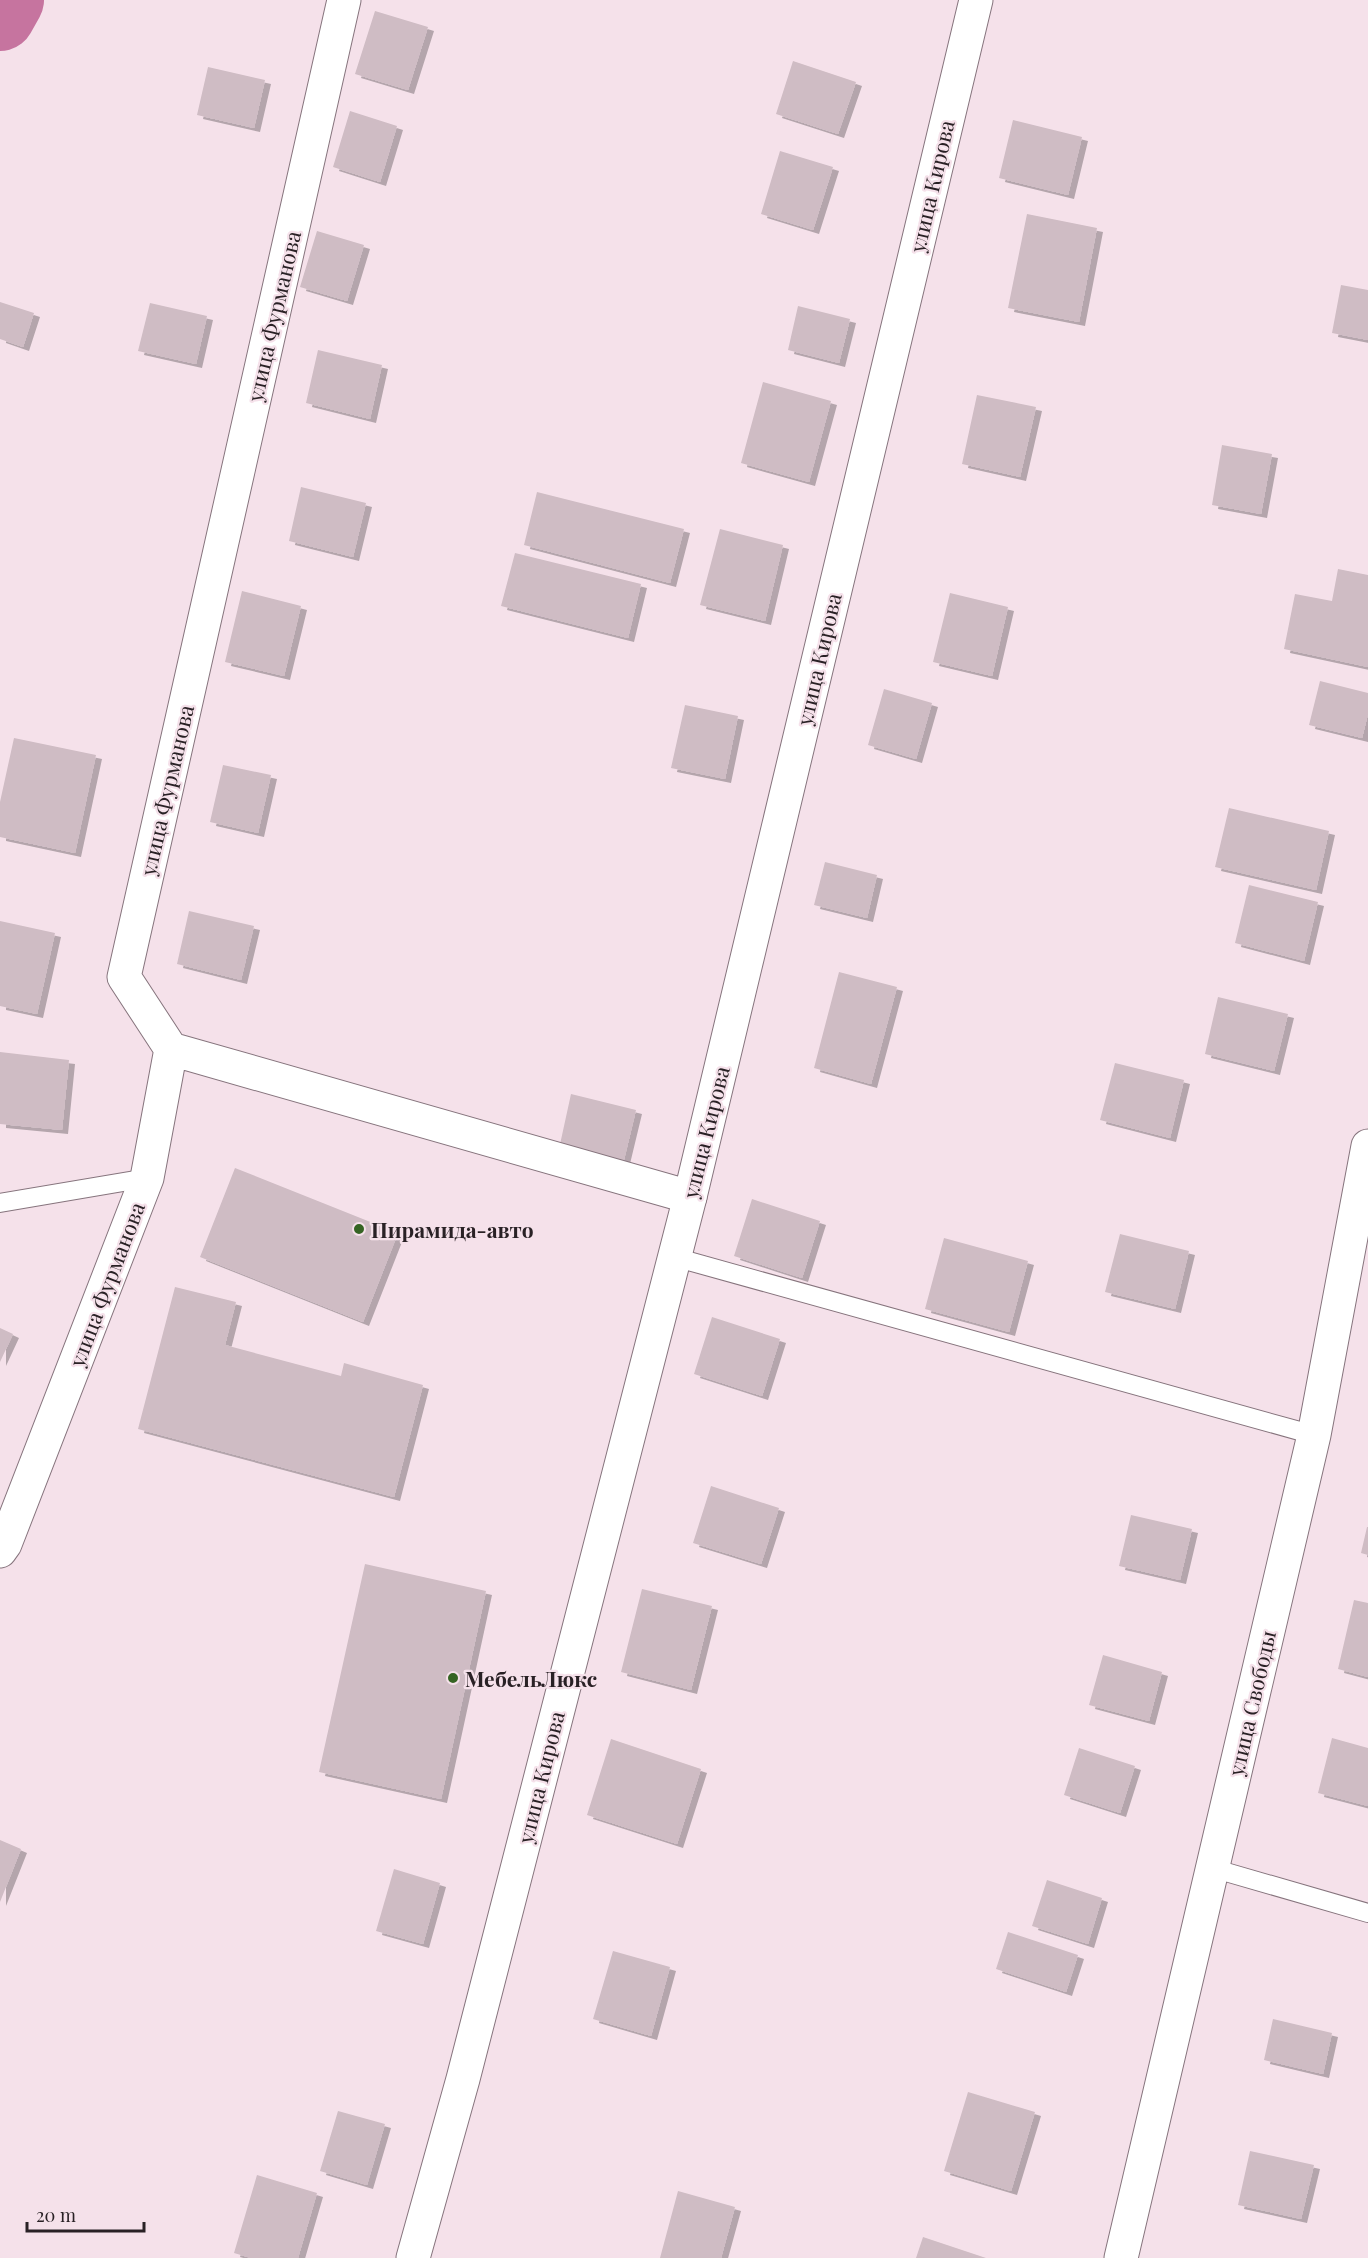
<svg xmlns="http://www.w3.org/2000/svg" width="1368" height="2258" viewBox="0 0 1368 2258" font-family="'Playfair Display',serif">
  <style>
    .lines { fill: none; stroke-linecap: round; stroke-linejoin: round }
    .river { stroke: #c6749f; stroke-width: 70 }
    .building { fill: #cfbcc4; filter: url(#shadow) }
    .lane-casing { stroke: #86747d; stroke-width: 20 }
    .street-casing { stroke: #86747d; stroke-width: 35 }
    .secondary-casing { stroke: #86747d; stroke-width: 35 }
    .lane { stroke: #fff; stroke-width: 18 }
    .street { stroke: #fff; stroke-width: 33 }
    .secondary { stroke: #fff; stroke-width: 33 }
    .poi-dot { fill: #356423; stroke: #f5e1ea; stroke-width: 2 }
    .labels { text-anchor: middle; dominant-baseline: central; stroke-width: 4.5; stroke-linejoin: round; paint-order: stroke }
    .street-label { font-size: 21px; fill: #292125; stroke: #f5e1ea }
    .poi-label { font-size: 21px; font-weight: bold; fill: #292125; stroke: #f5e1ea; text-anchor: start }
  </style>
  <defs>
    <filter id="shadow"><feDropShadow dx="6" dy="4" stdDeviation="0" flood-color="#0004"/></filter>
  </defs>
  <rect width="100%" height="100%" fill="#f5e1ea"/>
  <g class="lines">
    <path class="river" d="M 0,16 L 9,0"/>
  </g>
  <path class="building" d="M 375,11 L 428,27 L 408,90 L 355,74 Z
    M 793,61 L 856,82 L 838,134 L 776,114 Z
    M 208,67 L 265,80 L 254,128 L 197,115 Z
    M 350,111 L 397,126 L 380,182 L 333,167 Z
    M 1013,120 L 1082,137 L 1068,195 L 999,178 Z
    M 780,151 L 833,167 L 813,230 L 761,214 Z
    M 1027,214 L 1097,228 L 1079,322 L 1008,308 Z
    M 317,231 L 364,245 L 347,301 L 300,287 Z
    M 1341,285 L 1368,290 L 1368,340 L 1332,333 Z
    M 0,302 L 34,313 L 23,347 L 0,339 Z
    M 150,303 L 207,316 L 196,364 L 138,351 Z
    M 798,306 L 850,319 L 839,363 L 788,350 Z
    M 318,350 L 382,365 L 370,419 L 306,403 Z
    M 763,382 L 831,401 L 809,482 L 741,463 Z
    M 977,395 L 1036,407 L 1020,477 L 962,464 Z
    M 1222,445 L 1272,454 L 1261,514 L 1212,505 Z
    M 301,487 L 366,503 L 353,557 L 289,541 Z
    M 537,492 L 684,529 L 670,583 L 524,545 Z
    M 720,529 L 783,545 L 765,621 L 700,605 Z
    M 515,553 L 641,584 L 628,638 L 501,606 Z
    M 1338,569 L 1368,575 L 1368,667 L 1284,649 L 1295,594 L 1332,601 Z
    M 242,591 L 301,606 L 284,676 L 225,662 Z
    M 950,593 L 1008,607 L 992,676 L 933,662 Z
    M 1320,681 L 1368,693 L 1368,714 L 1362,738 L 1309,725 Z
    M 884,689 L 932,703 L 916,759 L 868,745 Z
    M 685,705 L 738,716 L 725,779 L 671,768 Z
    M 14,738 L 96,755 L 75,853 L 0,837 L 0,802 Z
    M 223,765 L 271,775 L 258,833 L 210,822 Z
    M 1229,808 L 1329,831 L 1316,890 L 1215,867 Z
    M 825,862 L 877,875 L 867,918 L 814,905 Z
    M 1249,885 L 1318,902 L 1304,961 L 1235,943 Z
    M 189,911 L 254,926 L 241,980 L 177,964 Z
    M 0,921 L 55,933 L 37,1014 L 0,1006 Z
    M 839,972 L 897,987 L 871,1084 L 814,1068 Z
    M 1218,997 L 1288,1014 L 1274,1071 L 1205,1054 Z
    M 0,1052 L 69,1060 L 62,1130 L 0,1124 Z
    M 1115,1063 L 1184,1080 L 1170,1138 L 1100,1120 Z
    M 571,1094 L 636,1110 L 623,1164 L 559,1149 Z
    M 235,1168 L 398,1233 L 363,1322 L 200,1257 Z
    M 752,1199 L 820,1221 L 802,1278 L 734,1256 Z
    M 1120,1234 L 1189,1251 L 1175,1309 L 1105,1292 Z
    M 944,1238 L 1028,1261 L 1009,1332 L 925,1309 Z
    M 175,1287 L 236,1302 L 225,1345 L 341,1376 L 344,1363 L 423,1385 L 394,1497 L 138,1429 Z
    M 712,1317 L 780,1339 L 762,1396 L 694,1374 Z
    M 0,1328 L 13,1334 L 0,1362 Z
    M 711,1486 L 779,1508 L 761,1564 L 693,1543 Z
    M 1131,1515 L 1192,1529 L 1180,1580 L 1119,1566 Z
    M 1367,1527 L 1368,1527 L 1368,1555 L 1361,1553 Z
    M 365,1564 L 486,1591 L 441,1799 L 319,1772 Z
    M 642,1589 L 712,1606 L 691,1690 L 621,1672 Z
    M 1354,1600 L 1368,1603 L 1368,1677 L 1338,1669 Z
    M 1103,1655 L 1162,1672 L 1149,1721 L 1089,1705 Z
    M 1332,1738 L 1368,1748 L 1368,1806 L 1318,1793 Z
    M 611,1739 L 701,1769 L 677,1844 L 587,1815 Z
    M 1079,1748 L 1135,1766 L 1120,1813 L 1064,1795 Z
    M 0,1840 L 21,1849 L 0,1902 Z
    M 394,1869 L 440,1883 L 423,1944 L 376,1931 Z
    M 1047,1880 L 1102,1898 L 1088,1944 L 1032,1926 Z
    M 1008,1932 L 1078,1955 L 1066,1992 L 996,1969 Z
    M 613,1951 L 670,1967 L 651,2036 L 593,2019 Z
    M 1273,2019 L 1332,2033 L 1323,2074 L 1264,2060 Z
    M 968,2092 L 1035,2112 L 1011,2191 L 944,2171 Z
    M 338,2111 L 385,2124 L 367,2185 L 320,2171 Z
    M 1250,2151 L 1314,2165 L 1301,2219 L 1238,2205 Z
    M 257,2175 L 317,2193 L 298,2258 L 251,2258 L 234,2253 Z
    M 678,2191 L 735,2207 L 721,2258 L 660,2258 Z
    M 923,2237 L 986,2258 L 916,2258 Z"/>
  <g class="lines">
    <g class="lane-casing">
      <path id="lane" d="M 0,1203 L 147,1178
        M 674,1257 L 1314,1435
        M 1212,1868 L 1368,1913"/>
    </g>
    <g class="street-casing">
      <path id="street" d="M 171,1049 L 690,1197
        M 0,1551 L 5,1544 L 147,1178 L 171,1049 L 124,977 L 344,0
        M 1121,2258 L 1314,1435 L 1368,1146"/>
    </g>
    <g class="secondary-casing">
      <path id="secondary" d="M 413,2258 L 463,2079 L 690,1197 L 976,0"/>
    </g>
    <use href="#lane" class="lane"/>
    <use href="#street" class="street"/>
    <use href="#secondary" class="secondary"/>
  </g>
  <g class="poi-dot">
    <circle cx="359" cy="1229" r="6"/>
    <circle cx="453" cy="1678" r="6"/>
  </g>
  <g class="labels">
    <g class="street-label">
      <text transform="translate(931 186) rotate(-77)">улица Кирова</text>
      <text transform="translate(273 316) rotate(-77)">улица Фурманова</text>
      <text transform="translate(818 659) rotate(-77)">улица Кирова</text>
      <text transform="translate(166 790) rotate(-77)">улица Фурманова</text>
      <text transform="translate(705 1132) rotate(-76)">улица Кирова</text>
      <text transform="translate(106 1284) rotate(-69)">улица Фурманова</text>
      <text transform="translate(1251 1703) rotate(-77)">улица Свободы</text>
      <text transform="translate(540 1777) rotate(-76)">улица Кирова</text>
    </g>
    <g class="poi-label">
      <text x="371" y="1229">Пирамида-авто</text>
      <text x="465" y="1678">МебельЛюкс</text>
    </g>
  </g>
  <path d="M27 2222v9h117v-9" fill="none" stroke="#292125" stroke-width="3"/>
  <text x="36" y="2222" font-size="18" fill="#292125" stroke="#f5e1ea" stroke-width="4.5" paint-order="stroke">20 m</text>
</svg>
